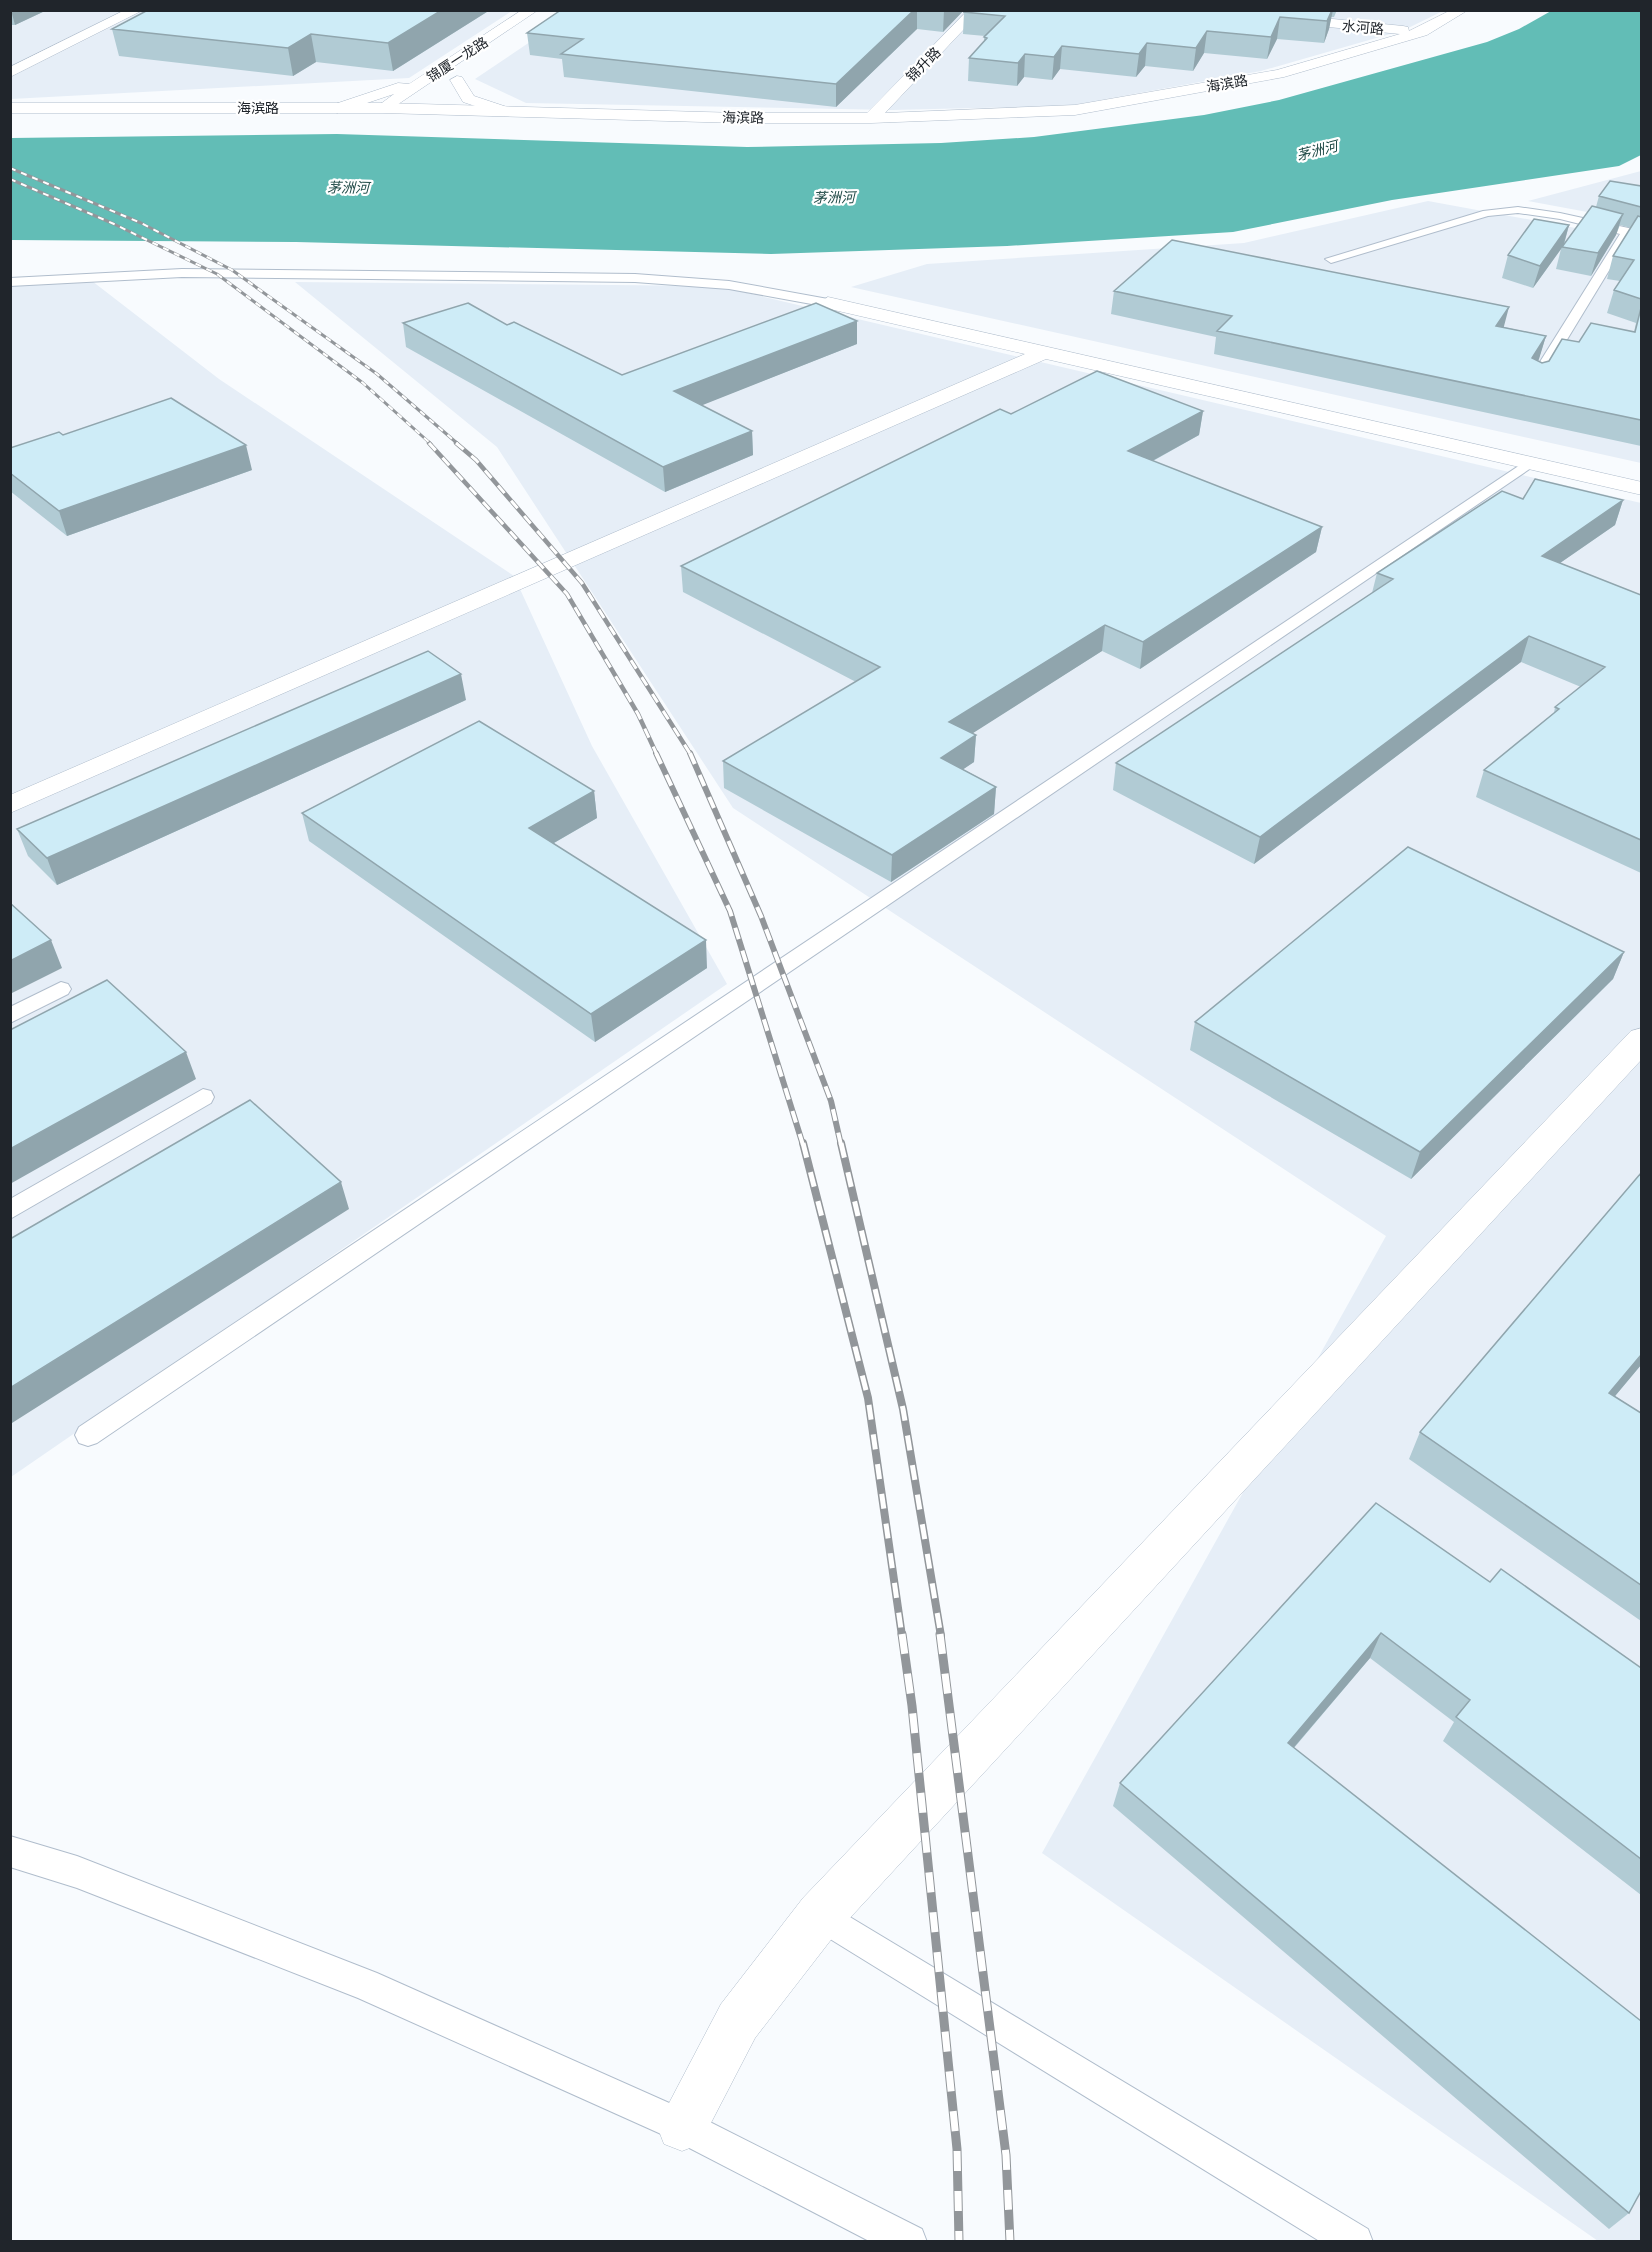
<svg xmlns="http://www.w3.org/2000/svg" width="1652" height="2252" viewBox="0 0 1652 2252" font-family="Inter,'Noto Sans SC',sans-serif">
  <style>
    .built { fill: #e6eef7 }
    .water { fill: #62bdb6 }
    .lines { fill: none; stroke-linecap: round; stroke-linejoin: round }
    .service-casing { stroke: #b0bdcc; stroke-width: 2 }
    .minor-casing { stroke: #b0bdcc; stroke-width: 1 }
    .tertiary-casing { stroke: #b0bdcc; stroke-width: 1 }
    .service { fill: #fff; fill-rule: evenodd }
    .minor { fill: #fff; fill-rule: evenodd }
    .tertiary { fill: #fff; fill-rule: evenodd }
    .rail-far4-casing { stroke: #92969a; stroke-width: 3 }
    .rail-far3-casing { stroke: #92969a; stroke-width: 4.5 }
    .rail-far2-casing { stroke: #92969a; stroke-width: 6 }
    .rail-far1-casing { stroke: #92969a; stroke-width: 8 }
    .rail-casing { stroke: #92969a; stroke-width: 9 }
    .rail-far4 { stroke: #fff; stroke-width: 2; stroke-dasharray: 6; stroke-linecap: butt }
    .rail-far3 { stroke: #fff; stroke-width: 3; stroke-dasharray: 10; stroke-linecap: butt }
    .rail-far2 { stroke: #fff; stroke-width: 4; stroke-dasharray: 12; stroke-linecap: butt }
    .rail-far1 { stroke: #fff; stroke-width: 5; stroke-dasharray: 15; stroke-linecap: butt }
    .rail { stroke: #fff; stroke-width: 7; stroke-dasharray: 20; stroke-linecap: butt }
    .wall { fill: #b1cbd4 }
    .shaded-wall { fill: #90a5ad }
    .building { fill: #ceecf7; stroke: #90a5ad; stroke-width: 1.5 }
    .labels { text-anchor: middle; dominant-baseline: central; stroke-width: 4.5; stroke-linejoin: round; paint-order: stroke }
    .far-street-label { font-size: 14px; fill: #20252b; stroke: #fff }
    .far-water-label { font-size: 14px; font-style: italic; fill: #1f4946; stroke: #fff }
  </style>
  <rect width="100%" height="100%" fill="#f8fbfe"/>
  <path class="built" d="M 11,11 L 512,11 L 409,78 L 11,99 Z
    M 576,11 L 1443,11 L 1404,30 L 1261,71 L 1067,106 L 892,110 L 526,103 L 475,79 Z
    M 1641,171 L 1641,222 L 1528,201 Z
    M 1428,201 L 1641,240 L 1641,463 L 851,287 L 927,264 L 1244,243 Z
    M 92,281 L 219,379 L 514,576 L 592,746 L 727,984 L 11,1477 L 10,283 Z
    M 295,282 L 717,286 L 1641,503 L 1641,2241 L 1598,2241 L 1042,1853 L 1386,1236 L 733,808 L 497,447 Z"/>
  <path class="water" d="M 1551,11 L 1641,11 L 1641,155 L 1619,166 L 1392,200 L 1233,232 L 1007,246 L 771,254 L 296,242 L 11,240 L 11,138 L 337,134 L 747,147 L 941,143 L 1034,137 L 1204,115 L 1279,100 L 1487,42 L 1519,29 Z"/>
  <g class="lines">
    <g class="service-casing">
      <path id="service" d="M 1518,207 L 1560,213 L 1642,231 L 1642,237 L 1630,236 L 1540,384 L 1535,385 L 1528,381 L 1620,234 L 1560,219 L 1518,213 L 1488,216 L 1331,263 L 1325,259 L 1483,211 Z
        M 182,269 L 635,274 L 729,281 L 828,299 L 834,303 L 828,307 L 729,289 L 635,282 L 182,277 L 10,286 L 10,278 Z
        M 1529,459 L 1534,460 L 1536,463 L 1534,466 L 97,1443 L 88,1446 L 79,1443 L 75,1435 L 79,1427 Z
        M 61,982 L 68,984 L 71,989 L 68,994 L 10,1023 L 10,1007 Z
        M 203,1089 L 211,1091 L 214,1097 L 211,1103 L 10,1219 L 10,1199 Z
        M 10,1836 L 77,1856 L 377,1973 L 694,2114 L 922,2229 L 927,2242 L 871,2242 L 670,2138 L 358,1998 L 77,1888 L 10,1867 Z
        M 820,1899 L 1368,2229 L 1373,2242 L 1321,2242 L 809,1926 L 804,1915 L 809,1904 Z"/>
    </g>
    <g class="minor-casing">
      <path id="minor" d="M 125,10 L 143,10 L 10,77 L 10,67 Z
        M 968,10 L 982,10 L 885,113 L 1075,105 L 1277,70 L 1400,34 L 1196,14 L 1190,10 L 1243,10 L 1403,26 L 1408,27 L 1409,31 L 1451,10 L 1468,10 L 1427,35 L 1284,77 L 1075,115 L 871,123 L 739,123 L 383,113 L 10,113 L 10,103 L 383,103 L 739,113 L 867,113 Z
        M 828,297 L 1642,482 L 1642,495 L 1046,359 L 10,813 L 10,795 L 1025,354 L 821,307 L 819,303 Z
        M 1642,1028 L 1642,1059 L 837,1932 L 755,2038 L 700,2144 L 682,2151 L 664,2144 L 657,2126 L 721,2004 L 803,1898 L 1631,1031 Z"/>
    </g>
    <g class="tertiary-casing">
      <path id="tertiary" d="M 522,10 L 538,10 L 388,111 L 378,111 L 375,108 L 394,94 L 337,113 L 329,108 L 332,105 L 398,83 L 409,84 Z
        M 457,76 L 462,77 L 474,96 L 510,108 L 513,111 L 505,116 L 463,102 L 450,80 Z"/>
    </g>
    <use href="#service" class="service"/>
    <use href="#minor" class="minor"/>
    <use href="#tertiary" class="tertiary"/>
    <g class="rail-far4-casing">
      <path id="rail-far4" d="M 10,168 L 141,223 L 232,270 L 377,374 L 458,444
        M 10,179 L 114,224 L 217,274 L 363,383 L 431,444"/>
    </g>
    <g class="rail-far3-casing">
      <path id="rail-far3" d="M 429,443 L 567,594 L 638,714 L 657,755
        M 456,443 L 476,460 L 582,583 L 691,755"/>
    </g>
    <g class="rail-far2-casing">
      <path id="rail-far2" d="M 656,753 L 730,911 L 803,1145
        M 690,753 L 761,916 L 831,1101 L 841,1145"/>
    </g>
    <g class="rail-far1-casing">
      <path id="rail-far1" d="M 803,1143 L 868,1398 L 902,1636
        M 841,1143 L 903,1409 L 941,1636"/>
    </g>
    <g class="rail-casing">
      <path id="rail" d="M 902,1634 L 912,1706 L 957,2149 L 959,2242
        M 940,1634 L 1006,2155 L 1010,2242"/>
    </g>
    <use href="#rail-far4" class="rail-far4"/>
    <use href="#rail-far3" class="rail-far3"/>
    <use href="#rail-far2" class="rail-far2"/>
    <use href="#rail-far1" class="rail-far1"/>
    <use href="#rail" class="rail"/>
  </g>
  <path class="wall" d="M 10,10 L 47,10 L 15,25 L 10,25 Z
    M 148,10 L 490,10 L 393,71 L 316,62 L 293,76 L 119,56 L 112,29 Z
    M 561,10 L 964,10 L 943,32 L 917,29 L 836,107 L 564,77 L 562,59 L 530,55 L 527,33 Z
    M 965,10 L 1337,10 L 1334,17 L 1331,17 L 1329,29 L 1324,43 L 1277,39 L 1267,59 L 1204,53 L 1193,71 L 1145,66 L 1136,77 L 1060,69 L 1052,80 L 1024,77 L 1017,86 L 968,81 L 969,58 L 984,42 L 984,37 L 985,36 L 963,34 L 964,12 Z
    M 1641,186 L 1641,446 L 1214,354 L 1216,337 L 1111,314 L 1114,291 L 1504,327 L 1546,336 L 1538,361 L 1542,363 L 1549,361 L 1579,342 L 1634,332 L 1636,323 L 1607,313 L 1614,290 L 1620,281 L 1607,279 L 1613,256 L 1631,228 L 1620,225 L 1616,235 L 1591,276 L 1556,269 L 1561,249 L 1533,288 L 1502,278 L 1508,255 L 1569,225 L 1564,245 L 1596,207 L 1599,196 Z
    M 403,323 L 507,325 L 622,375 L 857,344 L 701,405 L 752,431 L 753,455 L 665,492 L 406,347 Z
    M 1203,411 L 1199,435 L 1153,461 L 1322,527 L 1316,552 L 1140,669 L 1102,651 L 972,733 L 976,735 L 974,762 L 963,769 L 996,787 L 994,814 L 891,882 L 724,788 L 723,761 L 856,682 L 683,592 L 681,566 L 1011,414 Z
    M 63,435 L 252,470 L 67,536 L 10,491 L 10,448 Z
    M 1523,499 L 1623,500 L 1615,525 L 1560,563 L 1641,595 L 1641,873 L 1476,797 L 1484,770 L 1554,713 L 1555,707 L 1581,687 L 1521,662 L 1254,864 L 1113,790 L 1116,763 L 1372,593 L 1377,573 Z
    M 466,700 L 57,885 L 28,856 L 17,829 Z
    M 594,791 L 597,818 L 554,843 L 707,968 L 595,1042 L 309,841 L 302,813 Z
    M 1624,952 L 1613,979 L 1411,1179 L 1190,1050 L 1195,1022 Z
    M 1641,1173 L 1641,1365 L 1615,1396 L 1641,1413 L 1641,1621 L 1409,1459 L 1420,1432 Z
    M 1376,1503 L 1490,1582 L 1641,1668 L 1641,1895 L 1443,1741 L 1454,1722 L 1370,1658 L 1294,1748 L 1629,2213 L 1609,2229 L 1113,1806 L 1120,1783 Z"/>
  <path class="shaded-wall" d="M 11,10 L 47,10 L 15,25 Z
    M 442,10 L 490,10 L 393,71 L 388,43 Z
    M 914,10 L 917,10 L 917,29 L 836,107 L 836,84 Z
    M 944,10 L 964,10 L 943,32 Z
    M 1332,10 L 1333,10 L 1329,29 L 1324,43 L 1327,21 Z
    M 1280,17 L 1277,39 L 1267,59 L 1271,37 Z
    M 1207,31 L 1204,53 L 1193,71 L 1196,48 Z
    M 311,34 L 316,62 L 293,76 L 288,48 Z
    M 1147,43 L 1145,66 L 1136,77 L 1139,54 Z
    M 1062,46 L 1060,69 L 1052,80 L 1054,57 Z
    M 1025,54 L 1024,77 L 1017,86 L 1018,63 Z
    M 1623,214 L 1616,235 L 1591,276 L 1598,253 Z
    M 1569,225 L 1563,247 L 1562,247 L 1561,249 L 1533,288 L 1540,266 Z
    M 1509,307 L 1503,330 L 1496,326 Z
    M 857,321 L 857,344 L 675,416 L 674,391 Z
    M 1546,336 L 1539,359 L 1526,382 L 1532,358 Z
    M 1203,411 L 1199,435 L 1125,476 L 1128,451 Z
    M 752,431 L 753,455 L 665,492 L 663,467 Z
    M 246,445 L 252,470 L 67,536 L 59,511 Z
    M 1623,500 L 1615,525 L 1534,581 L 1542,556 Z
    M 1322,527 L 1316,552 L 1140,669 L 1143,642 Z
    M 1105,625 L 1102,651 L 948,749 L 949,722 Z
    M 1529,636 L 1521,662 L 1254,864 L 1260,837 Z
    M 461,674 L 466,700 L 57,885 L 47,858 Z
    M 976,735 L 974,762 L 940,785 L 941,758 Z
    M 996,787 L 994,814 L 891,882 L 892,855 Z
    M 594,791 L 597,818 L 533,855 L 529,828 Z
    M 51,940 L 62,968 L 10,994 L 10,961 Z
    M 706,940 L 707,968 L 595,1042 L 591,1014 Z
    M 1624,952 L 1613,979 L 1411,1179 L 1420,1152 Z
    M 186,1052 L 196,1079 L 10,1184 L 10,1149 Z
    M 341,1182 L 349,1209 L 12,1423 L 10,1420 L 10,1388 Z
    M 1641,1355 L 1641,1365 L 1595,1420 L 1609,1393 Z
    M 1381,1633 L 1370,1658 L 1278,1766 L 1288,1743 Z"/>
  <path class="building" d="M 148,10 L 442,10 L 388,43 L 311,34 L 288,48 L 112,29 Z
    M 561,10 L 914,10 L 836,84 L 561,54 L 583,39 L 527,33 Z
    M 965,10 L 1332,10 L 1327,21 L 1280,17 L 1271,37 L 1207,31 L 1196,48 L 1147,43 L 1139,54 L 1062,46 L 1054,57 L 1025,54 L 1018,63 L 969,58 L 987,38 L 984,37 L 1005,16 L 964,12 Z
    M 1610,181 L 1641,186 L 1641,207 L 1599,196 Z
    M 1592,206 L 1623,214 L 1598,253 L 1562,247 Z
    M 1638,216 L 1641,217 L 1641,299 L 1614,290 L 1634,260 L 1613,256 Z
    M 1534,219 L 1569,225 L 1540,266 L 1508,255 Z
    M 1172,240 L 1509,307 L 1496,326 L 1546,336 L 1532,358 L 1542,363 L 1549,361 L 1562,339 L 1579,342 L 1591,323 L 1635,332 L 1641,308 L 1641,420 L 1217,331 L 1232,316 L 1114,291 Z
    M 468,303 L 507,325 L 514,322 L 622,375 L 816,303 L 857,321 L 674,391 L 752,431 L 663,467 L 403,323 Z
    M 1097,371 L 1203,411 L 1128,451 L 1322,527 L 1143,642 L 1105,625 L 949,722 L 976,735 L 941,758 L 996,787 L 892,855 L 723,761 L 880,667 L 681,566 L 1000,409 L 1011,414 Z
    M 171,398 L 246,445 L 59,511 L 10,473 L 10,448 L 59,432 L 63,435 Z
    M 1535,479 L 1623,500 L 1542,556 L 1641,595 L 1641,840 L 1484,770 L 1559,709 L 1555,707 L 1605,667 L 1529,636 L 1260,837 L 1116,763 L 1393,579 L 1377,573 L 1502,491 L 1523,499 Z
    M 428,651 L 461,674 L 47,858 L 17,829 Z
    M 479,721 L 594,791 L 529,828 L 706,940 L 591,1014 L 302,813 Z
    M 1408,847 L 1624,952 L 1420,1152 L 1195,1022 Z
    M 10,903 L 51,940 L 10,961 Z
    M 107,980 L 186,1052 L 10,1149 L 10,1030 Z
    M 250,1100 L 341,1182 L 10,1388 L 10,1239 Z
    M 1641,1173 L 1641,1355 L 1609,1393 L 1641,1413 L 1641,1585 L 1420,1432 Z
    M 1376,1503 L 1490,1582 L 1501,1569 L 1641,1668 L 1641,1859 L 1456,1717 L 1470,1700 L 1381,1633 L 1288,1743 L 1641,2021 L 1641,2191 L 1629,2213 L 1120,1783 Z"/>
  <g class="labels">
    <g class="far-street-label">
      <text transform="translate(1363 27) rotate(5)">水河路</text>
      <text transform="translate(457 59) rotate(-33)">锦厦一龙路</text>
      <text transform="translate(923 64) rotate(-45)">锦升路</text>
      <text transform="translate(1227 83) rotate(-10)">海滨路</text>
      <text x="258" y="107">海滨路</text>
      <text transform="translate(743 117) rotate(1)">海滨路</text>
    </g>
    <g class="far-water-label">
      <text transform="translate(1317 150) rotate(-14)">茅洲河</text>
      <text transform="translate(348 187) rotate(1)">茅洲河</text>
      <text transform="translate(834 197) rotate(-1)">茅洲河</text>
    </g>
  </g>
  <rect width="1652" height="2252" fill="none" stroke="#20252b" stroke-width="24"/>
</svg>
